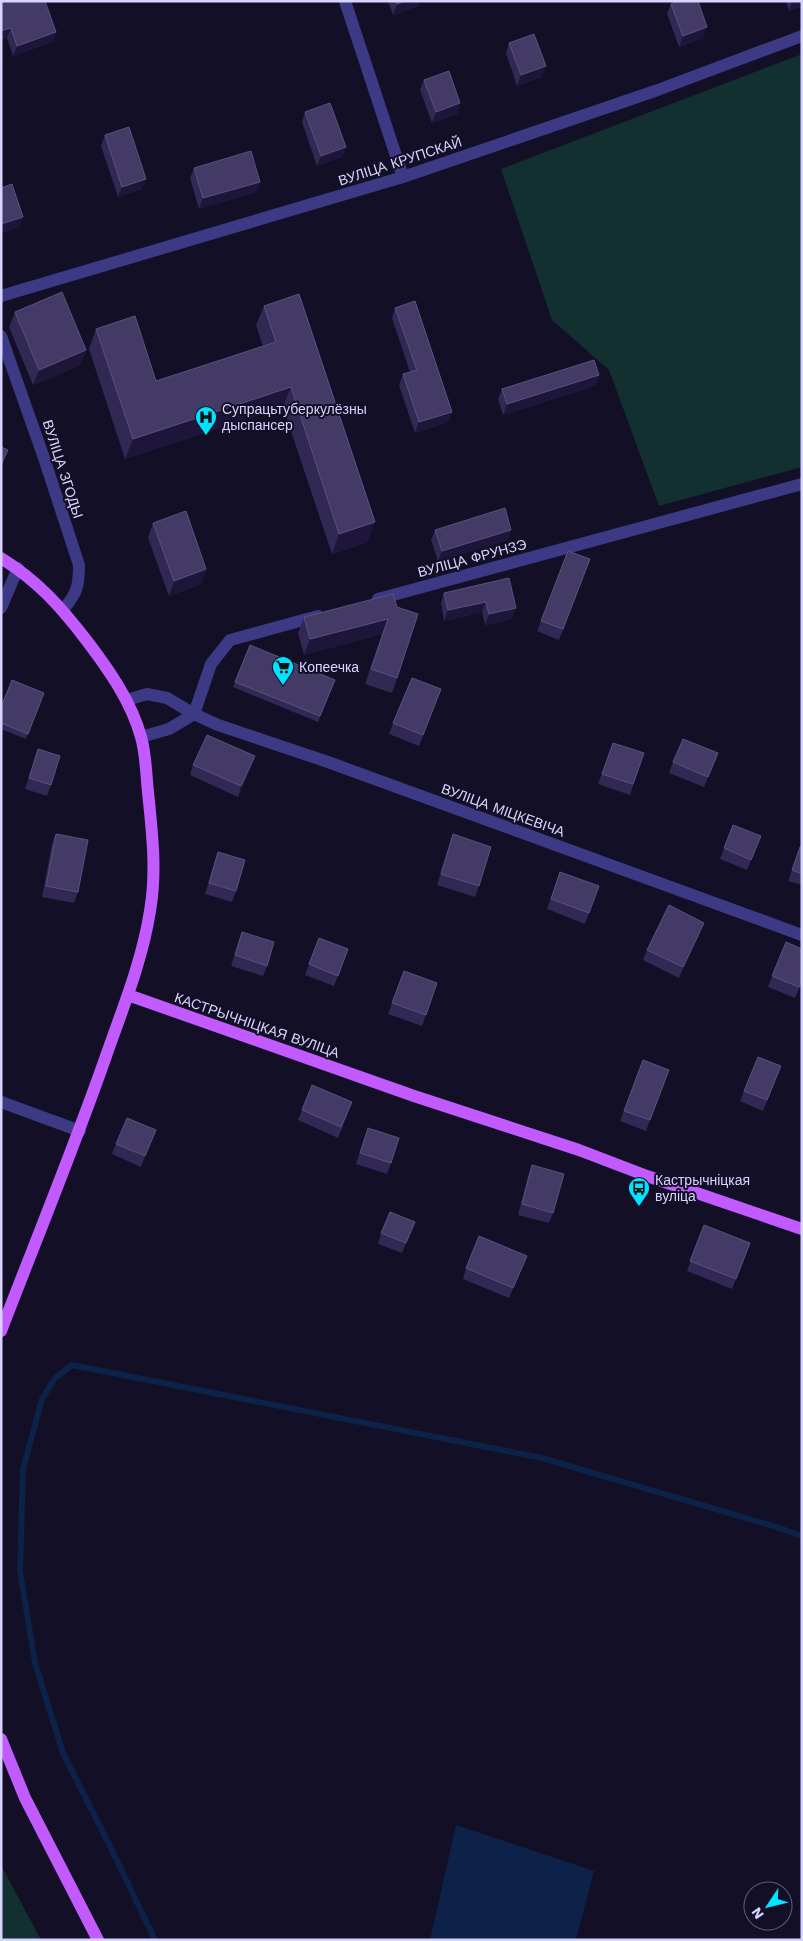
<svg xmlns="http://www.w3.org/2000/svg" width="803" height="1941" viewBox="0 0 803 1941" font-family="'Work Sans',sans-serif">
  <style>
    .green { fill: #12302f }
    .water { fill: #0c2248 }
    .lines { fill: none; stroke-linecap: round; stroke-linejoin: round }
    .stream { stroke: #0c2248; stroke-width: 6 }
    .minor { stroke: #3d3a85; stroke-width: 12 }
    .major { stroke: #c25bff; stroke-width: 12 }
    .wall { fill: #312854 }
    .shaded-wall { fill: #1d163a }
    .building { fill: #433a66; stroke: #5a527e }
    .labels { text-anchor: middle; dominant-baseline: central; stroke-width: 4; stroke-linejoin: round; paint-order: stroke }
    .street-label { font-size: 14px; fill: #d9d4ff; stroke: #130f26 }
    .poi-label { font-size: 14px; fill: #d9d4ff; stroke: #130f26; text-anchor: start }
  </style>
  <rect width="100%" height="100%" fill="#130f26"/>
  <path class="green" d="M 802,54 L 802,467 L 659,506 L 609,370 L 552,320 L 501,169 Z
    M 1,1865 L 41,1940 L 1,1940 Z"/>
  <path class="water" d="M 456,1825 L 594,1871 L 576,1940 L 430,1940 Z"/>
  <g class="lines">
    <path class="stream" d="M 155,1940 L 110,1846 L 63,1753 L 35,1663 L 20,1571 L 23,1469 L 42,1399 L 55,1378 L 72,1365 L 542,1458 L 773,1526 L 802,1536"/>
    <path class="minor" d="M 345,1 L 403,177
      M 1,296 L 403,177 L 655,91 L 802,36
      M 1,336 L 44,458 L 79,565 C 79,587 77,593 63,610
      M 378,599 L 802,484
      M 1,608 L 18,568
      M 127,700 L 147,694 L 167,698 L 194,714 L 218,725 L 328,762 L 802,935
      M 194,714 L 211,664 L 230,640 L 318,616
      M 141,737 L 169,729 L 194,714
      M 1,1102 L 80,1131"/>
    <path class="major" d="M 1,558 C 38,581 61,607 87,641 C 109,670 131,701 141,737 C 146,754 146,774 148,792 C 152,832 157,871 150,911 C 142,962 122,1010 105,1059 C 73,1150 36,1240 1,1331
      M 128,995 L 414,1096 L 579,1150 L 647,1176 L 802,1229
      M 1,1739 L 25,1798 L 98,1940"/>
  </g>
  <path class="wall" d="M 388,1 L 419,1 L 418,6 L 393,15 Z
    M 786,1 L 802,1 L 802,7 L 789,11 Z
    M 1,3 L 56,32 L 52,42 L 13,56 L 7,38 Z
    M 671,4 L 703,38 L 679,47 L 667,14 Z
    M 509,43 L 542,77 L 517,86 L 506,53 Z
    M 424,80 L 460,103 L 457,114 L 432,123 L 420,90 Z
    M 305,112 L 346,147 L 342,157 L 317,166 L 302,122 Z
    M 105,135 L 142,189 L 118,197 L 101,146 Z
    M 194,168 L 260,182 L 256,192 L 199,209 L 190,178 Z
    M 264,306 L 368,542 L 332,554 L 283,407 L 125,459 L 89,349 L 96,329 L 156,381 L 263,346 L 256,325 Z
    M 395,308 L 452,412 L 448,422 L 415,433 L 399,385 L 403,374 L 410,372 L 392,318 Z
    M 15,312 L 81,365 L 33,385 L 9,327 Z
    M 599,375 L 595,386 L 503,415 L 498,399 L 502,389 Z
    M 153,523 L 206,569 L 201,584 L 169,596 L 148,538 Z
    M 435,530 L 508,540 L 438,561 L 431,540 Z
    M 568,551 L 586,570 L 559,640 L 537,631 Z
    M 509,578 L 512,619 L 485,625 L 482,612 L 444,621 L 441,603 L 444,593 Z
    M 393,594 L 397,678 L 392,693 L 365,684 L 382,634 L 304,655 L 298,633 L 304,617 Z
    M 250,645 L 335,680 L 318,722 L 233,687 Z
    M 441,689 L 419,746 L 389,734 L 393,723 Z
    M 44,693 L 26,739 L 1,729 L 1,707 Z
    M 613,743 L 644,753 L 630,795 L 598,784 Z
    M 718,753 L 704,787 L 669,773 L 673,762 Z
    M 35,759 L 51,785 L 47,796 L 25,789 Z
    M 193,765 L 251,767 L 238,797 L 190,775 Z
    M 56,834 L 78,892 L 74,903 L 42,897 L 52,844 Z
    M 453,834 L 479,886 L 475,897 L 437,885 Z
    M 761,836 L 747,870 L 720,859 L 724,848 Z
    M 800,847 L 802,848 L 802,885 L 788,881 Z
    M 218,852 L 236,891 L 232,902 L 205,894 Z
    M 560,872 L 599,886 L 585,924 L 547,909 Z
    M 242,932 L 267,966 L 263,976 L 231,966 Z
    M 700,933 L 679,978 L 643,960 L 647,950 Z
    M 319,938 L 348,949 L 334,986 L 305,975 Z
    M 404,971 L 437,983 L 422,1026 L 388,1014 Z
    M 772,976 L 802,982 L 795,998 L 768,987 Z
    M 643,1060 L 669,1070 L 646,1131 L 620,1121 Z
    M 781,1066 L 763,1111 L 740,1101 L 744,1091 Z
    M 302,1110 L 348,1113 L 338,1138 L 298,1120 Z
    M 368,1128 L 391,1163 L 387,1174 L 356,1164 Z
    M 156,1130 L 141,1167 L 112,1154 L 116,1144 Z
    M 532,1165 L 553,1213 L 549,1223 L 518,1215 L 528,1176 Z
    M 415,1222 L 402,1253 L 378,1244 L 381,1233 Z
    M 704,1225 L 746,1254 L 732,1289 L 687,1271 Z
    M 527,1256 L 509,1298 L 463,1279 L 466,1268 Z"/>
  <path class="shaded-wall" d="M 405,1 L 419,1 L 418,6 L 393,15 L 397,4 Z
    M 792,1 L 802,1 L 802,7 L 789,11 Z
    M 707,27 L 703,38 L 679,47 L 683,36 Z
    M 11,28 L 7,38 L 1,40 L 1,31 Z
    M 56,32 L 52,42 L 13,56 L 17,46 Z
    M 546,66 L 542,77 L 517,86 L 521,75 Z
    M 460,103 L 457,114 L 432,123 L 436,112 Z
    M 346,147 L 342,157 L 317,166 L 321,156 Z
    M 146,179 L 142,189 L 118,197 L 122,187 Z
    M 260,182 L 256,192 L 199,209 L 203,198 Z
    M 23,217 L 19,227 L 1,234 L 1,224 Z
    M 86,350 L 81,365 L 33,385 L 39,370 Z
    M 599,375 L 595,386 L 503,415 L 507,404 Z
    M 291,387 L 283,407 L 125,459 L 133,439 Z
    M 452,412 L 448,422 L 415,433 L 419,422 Z
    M 375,522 L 368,542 L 332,554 L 339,534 Z
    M 511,530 L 508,540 L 438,561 L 442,551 Z
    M 206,569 L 201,584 L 169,596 L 174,581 Z
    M 486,602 L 482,612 L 444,621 L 448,610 Z
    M 516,608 L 512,619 L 485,625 L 489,614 Z
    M 388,619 L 382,634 L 304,655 L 310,639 Z
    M 255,756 L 251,767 L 238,797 L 241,786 Z
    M 704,923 L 700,933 L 679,978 L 683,967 Z
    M 156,1130 L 152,1141 L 141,1167 L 145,1156 Z"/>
  <path class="building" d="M 6,1 L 45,1 L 56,32 L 17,46 L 11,28 L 1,31 L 1,3 Z
    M 396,1 L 405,1 L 397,4 Z
    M 678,1 L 698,1 L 707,27 L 683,36 L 671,4 Z
    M 534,34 L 546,66 L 521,75 L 509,43 Z
    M 449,71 L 460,103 L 436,112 L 424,80 Z
    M 330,103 L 346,147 L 321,156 L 305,112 Z
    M 129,127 L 146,179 L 122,187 L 105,135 Z
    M 251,151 L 260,182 L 203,198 L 194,168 Z
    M 12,184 L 23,217 L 1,224 L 1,188 Z
    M 62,292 L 86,350 L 39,370 L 15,312 Z
    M 299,294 L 375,522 L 339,534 L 291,387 L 133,439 L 96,329 L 135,316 L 156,381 L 276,342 L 264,306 Z
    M 415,301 L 452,412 L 419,422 L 403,374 L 417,370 L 395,308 Z
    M 594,360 L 599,375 L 507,404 L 502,389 Z
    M 1,447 L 8,450 L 1,465 Z
    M 505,508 L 511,530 L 442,551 L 435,530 Z
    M 186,511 L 206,569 L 174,581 L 153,523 Z
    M 568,551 L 590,559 L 563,629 L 541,621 Z
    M 509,578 L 516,608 L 489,614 L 486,602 L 448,610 L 444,593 Z
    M 393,594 L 397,607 L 418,614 L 397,678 L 371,669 L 388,619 L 310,639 L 304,617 Z
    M 250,645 L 335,680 L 320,716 L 235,682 Z
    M 412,678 L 441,689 L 423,735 L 393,723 Z
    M 12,680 L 44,693 L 28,734 L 1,723 L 1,707 Z
    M 207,735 L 255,756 L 241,786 L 193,765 Z
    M 683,739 L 718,753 L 708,777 L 673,762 Z
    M 613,743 L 644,753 L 633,784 L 602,774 Z
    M 38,749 L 60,756 L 51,785 L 29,778 Z
    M 733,825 L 761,836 L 751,860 L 724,848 Z
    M 56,834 L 88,840 L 78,892 L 46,886 Z
    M 453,834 L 491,847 L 479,886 L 441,874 Z
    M 800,847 L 802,848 L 802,874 L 792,870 Z
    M 218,852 L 245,860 L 236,891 L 209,883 Z
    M 560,872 L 599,886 L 589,913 L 551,899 Z
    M 669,905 L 704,923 L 683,967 L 647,950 Z
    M 242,932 L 274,942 L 267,966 L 235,955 Z
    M 319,938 L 348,949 L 338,976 L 309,964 Z
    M 786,942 L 802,949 L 802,980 L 799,987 L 772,976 Z
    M 404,971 L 437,983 L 426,1015 L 392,1003 Z
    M 758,1057 L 781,1066 L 767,1100 L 744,1091 Z
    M 643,1060 L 669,1070 L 650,1120 L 624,1111 Z
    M 312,1085 L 352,1102 L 341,1127 L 302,1110 Z
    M 127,1118 L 156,1130 L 145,1156 L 116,1144 Z
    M 368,1128 L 399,1138 L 391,1163 L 360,1153 Z
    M 532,1165 L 564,1174 L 553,1213 L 522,1204 Z
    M 390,1212 L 415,1222 L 406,1243 L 381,1233 Z
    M 704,1225 L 750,1243 L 736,1279 L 690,1261 Z
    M 479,1236 L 527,1256 L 513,1288 L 466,1268 Z"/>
  <defs>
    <g id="hospital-pin" transform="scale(1.125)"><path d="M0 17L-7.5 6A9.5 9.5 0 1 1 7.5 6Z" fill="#00e5ff" stroke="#130f26"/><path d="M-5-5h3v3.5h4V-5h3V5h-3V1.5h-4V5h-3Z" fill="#111"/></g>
    <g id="supermarket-pin" transform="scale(1.125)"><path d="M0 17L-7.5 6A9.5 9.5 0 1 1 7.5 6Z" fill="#00e5ff" stroke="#130f26"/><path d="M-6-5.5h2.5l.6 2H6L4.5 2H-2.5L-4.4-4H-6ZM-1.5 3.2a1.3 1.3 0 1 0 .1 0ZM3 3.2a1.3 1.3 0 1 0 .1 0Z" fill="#111"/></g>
    <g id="bus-pin" transform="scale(1.125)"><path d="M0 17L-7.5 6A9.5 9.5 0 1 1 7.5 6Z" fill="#00e5ff" stroke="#130f26"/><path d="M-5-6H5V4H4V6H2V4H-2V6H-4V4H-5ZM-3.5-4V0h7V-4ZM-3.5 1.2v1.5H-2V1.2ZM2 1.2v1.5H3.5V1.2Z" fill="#111"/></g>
  </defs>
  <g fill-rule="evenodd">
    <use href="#hospital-pin" x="206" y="417"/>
    <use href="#supermarket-pin" x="283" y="667"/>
    <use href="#bus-pin" x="639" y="1188"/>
  </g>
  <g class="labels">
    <g class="street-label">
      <text transform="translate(400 161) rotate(-18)">ВУЛІЦА КРУПСКАЙ</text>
      <text transform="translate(63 469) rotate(72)">ВУЛІЦА ЗГОДЫ</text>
      <text transform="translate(472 558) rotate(-15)">ВУЛІЦА ФРУНЗЭ</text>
      <text transform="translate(503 810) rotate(20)">ВУЛІЦА МІЦКЕВІЧА</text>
      <text transform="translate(257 1025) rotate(19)">КАСТРЫЧНІЦКАЯ ВУЛІЦА</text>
    </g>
    <g class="poi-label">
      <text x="222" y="409">Супрацьтуберкулёзны<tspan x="222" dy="16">дыспансер</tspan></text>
      <text x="299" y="667">Копеечка</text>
      <text x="655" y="1180">Кастрычніцкая<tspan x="655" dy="16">вуліца</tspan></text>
    </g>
  </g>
  <rect width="803" height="1941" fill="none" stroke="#d9d4ff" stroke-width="5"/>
  <g transform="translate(768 1906) rotate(235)"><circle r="24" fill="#130f26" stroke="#625e7d"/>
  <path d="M0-4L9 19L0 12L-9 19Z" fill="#00e5ff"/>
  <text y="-8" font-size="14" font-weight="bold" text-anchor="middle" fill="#d9d4ff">N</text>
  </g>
</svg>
